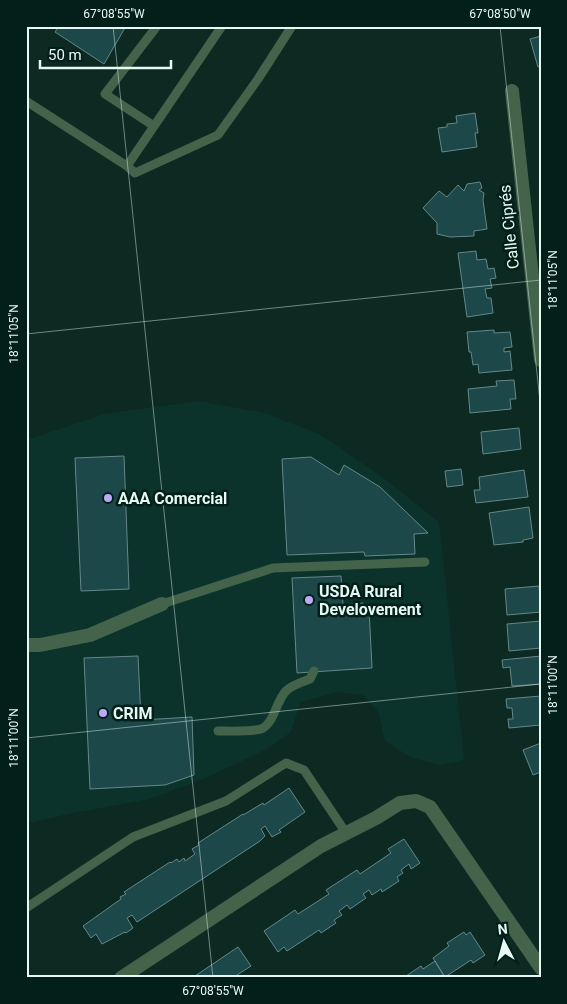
<svg xmlns="http://www.w3.org/2000/svg" width="567" height="1004" viewBox="0 0 567 1004" font-family="Roboto,sans-serif">
  <style>
    .built { fill: #0c332b }
    .building { fill: #1c484a; stroke: #668788 }
    .lines { fill: none; stroke-linecap: round; stroke-linejoin: round }
    .service { stroke: #43634b; stroke-width: 9 }
    .minor { stroke: #43634b; stroke-width: 14 }
    .ticks { fill: none; stroke: #e8f9f4; stroke-width: 1; stroke-opacity: 0.45 }
    .poi-dot { fill: #bbaaf6; stroke: #031f19; stroke-width: 2 }
    .labels { text-anchor: middle; dominant-baseline: central; stroke-width: 5; stroke-linejoin: round; paint-order: stroke }
    .street-label { font-size: 16px; fill: #e8f9f4; stroke: #031f19 }
    .poi-label { font-size: 16px; font-weight: bold; fill: #e8f9f4; stroke: #031f19; text-anchor: start }
    .neatline { fill: none; stroke: #e8f9f4; stroke-width: 2 }
    .ticks-label { font-size: 12px; text-anchor: middle; fill: #e8f9f4 }
  </style>
  <rect width="100%" height="100%" fill="#0c2922"/>
  <path class="built" d="M 198,401 L 265,413 L 319,434 L 381,476 L 439,522 L 464,760 L 440,765 L 410,757 L 385,741 L 378,711 L 363,695 L 337,692 L 301,702 L 290,733 L 267,749 L 208,777 L 150,799 L 68,814 L 26,824 L 26,440 L 104,414 Z"/>
  <path class="building" d="M 59,26 L 126,26 L 104,64 L 55,32 Z
    M 541,36 L 541,66 L 538,67 L 530,39 Z
    M 475,113 L 478,133 L 475,133 L 477,147 L 442,152 L 438,128 L 447,127 L 447,124 L 457,123 L 456,116 Z
    M 480,182 L 482,188 L 479,190 L 484,193 L 483,200 L 487,229 L 474,231 L 474,236 L 450,237 L 437,234 L 437,223 L 423,208 L 439,191 L 447,197 L 458,185 L 464,191 L 467,184 Z
    M 476,251 L 477,260 L 486,259 L 488,269 L 494,268 L 496,278 L 490,279 L 492,288 L 485,289 L 487,298 L 491,298 L 493,313 L 467,317 L 458,253 Z
    M 494,330 L 494,333 L 510,332 L 512,347 L 504,348 L 504,352 L 510,351 L 512,370 L 479,373 L 478,364 L 473,365 L 471,352 L 469,352 L 467,332 Z
    M 514,380 L 516,399 L 510,399 L 511,409 L 470,413 L 468,389 L 497,386 L 496,381 Z
    M 519,428 L 521,449 L 483,454 L 481,432 Z
    M 124,456 L 129,589 L 81,591 L 75,458 Z
    M 311,457 L 339,475 L 344,465 L 380,487 L 428,533 L 414,534 L 415,554 L 365,556 L 364,552 L 287,555 L 282,459 Z
    M 461,469 L 463,485 L 447,487 L 445,471 Z
    M 524,470 L 528,497 L 476,503 L 474,490 L 480,490 L 479,477 Z
    M 529,507 L 533,538 L 523,540 L 523,542 L 494,545 L 489,513 Z
    M 341,576 L 343,605 L 363,603 L 364,609 L 369,609 L 372,668 L 297,673 L 292,578 Z
    M 539,586 L 541,612 L 507,615 L 505,589 Z
    M 541,621 L 541,648 L 509,651 L 507,624 Z
    M 138,656 L 141,720 L 192,717 L 194,775 L 165,785 L 90,789 L 84,658 Z
    M 541,656 L 541,684 L 512,686 L 510,667 L 503,668 L 502,660 Z
    M 541,696 L 541,725 L 509,728 L 508,719 L 513,719 L 512,708 L 507,708 L 506,699 Z
    M 541,743 L 541,772 L 533,775 L 523,750 Z
    M 289,788 L 305,812 L 279,830 L 281,832 L 272,837 L 265,826 L 261,829 L 265,836 L 260,841 L 137,922 L 132,915 L 127,918 L 133,928 L 126,933 L 125,932 L 102,944 L 96,934 L 91,938 L 83,926 L 121,899 L 120,897 L 126,894 L 124,892 L 170,862 L 171,863 L 177,859 L 179,862 L 184,858 L 185,861 L 195,854 L 192,849 L 199,845 L 198,843 L 243,814 L 243,815 L 263,803 L 264,805 Z
    M 404,839 L 420,863 L 411,869 L 409,864 L 401,870 L 403,873 L 397,877 L 399,881 L 382,892 L 381,889 L 372,895 L 369,890 L 363,894 L 366,898 L 350,909 L 347,905 L 339,911 L 342,915 L 334,920 L 336,923 L 321,933 L 319,930 L 287,951 L 284,947 L 278,952 L 264,931 L 295,910 L 298,914 L 329,894 L 326,890 L 357,870 L 360,874 L 391,853 L 388,849 Z
    M 464,932 L 466,935 L 470,932 L 485,955 L 473,963 L 471,960 L 445,977 L 433,958 L 449,946 L 447,943 Z
    M 238,947 L 251,966 L 237,975 L 238,978 L 196,978 L 195,976 Z
    M 435,961 L 445,978 L 403,978 L 421,966 L 423,969 Z"/>
  <g class="lines">
    <path class="service" d="M 222,26 L 127,166 L 135,173 L 218,135 L 258,79 L 292,26
      M 26,101 L 127,166
      M 154,126 L 105,94 L 157,26
      M 162,604 L 273,568 L 425,562
      M 218,731 C 228,731 252,732 261,729 C 274,724 276,701 286,691 C 292,685 302,682 310,679 L 314,671
      M 26,908 L 133,837 L 226,801 L 286,763 L 304,770 L 346,833"/>
    <path class="minor" d="M 512,91 L 541,360
      M 26,645 L 40,645 L 90,635 L 162,604
      M 121,978 L 321,846 L 376,818 L 400,803 L 416,801 L 430,807 L 541,968"/>
  </g>
  <path class="ticks" d="M 113,26 L 213,978M 500,26 L 541,411M 26,334 L 541,280M 26,738 L 541,684"/>
  <g class="poi-dot">
    <circle cx="108" cy="498" r="5"/>
    <circle cx="309" cy="600" r="5"/>
    <circle cx="103" cy="713" r="5"/>
  </g>
  <g class="labels">
    <g class="street-label">
      <text transform="translate(509 227) rotate(-96)">Calle Ciprés</text>
    </g>
    <g class="poi-label">
      <text x="118" y="498">AAA Comercial</text>
      <text x="319" y="591">USDA Rural<tspan x="319" dy="18">Develovement</tspan></text>
      <text x="113" y="713">CRIM</text>
    </g>
  </g>
  <rect width="567" height="1004" fill="none" stroke="#031f19" stroke-width="55"/>
  <g transform="translate(504 942) rotate(354)" stroke="#031f19" stroke-width="4" paint-order="stroke">
  <path d="M0-4L9 19L0 12L-9 19Z" fill="#e8f9f4"/>
  <text y="-8" font-size="14" font-weight="bold" text-anchor="middle" fill="#e8f9f4">N</text>
  </g>
  <path d="M40 60v8h131v-8" fill="none" stroke="#e8f9f4" stroke-width="2.5"/>
  <text x="48" y="60" font-size="15" fill="#e8f9f4" stroke="#031f19" stroke-width="4" paint-order="stroke">50 m</text>
  <rect x="28" y="28" width="512" height="948" class="neatline"/>
  <g class="ticks-label">
    <text x="114" y="18">67°08'55"W</text>
    <text x="500" y="18">67°08'50"W</text>
    <text transform="translate(553 280) rotate(-90)" y="4">18°11'05"N</text>
    <text transform="translate(14 334) rotate(-90)" y="4">18°11'05"N</text>
    <text transform="translate(553 685) rotate(-90)" y="4">18°11'00"N</text>
    <text transform="translate(14 738) rotate(-90)" y="4">18°11'00"N</text>
    <text x="213" y="995">67°08'55"W</text>
  </g>
</svg>
